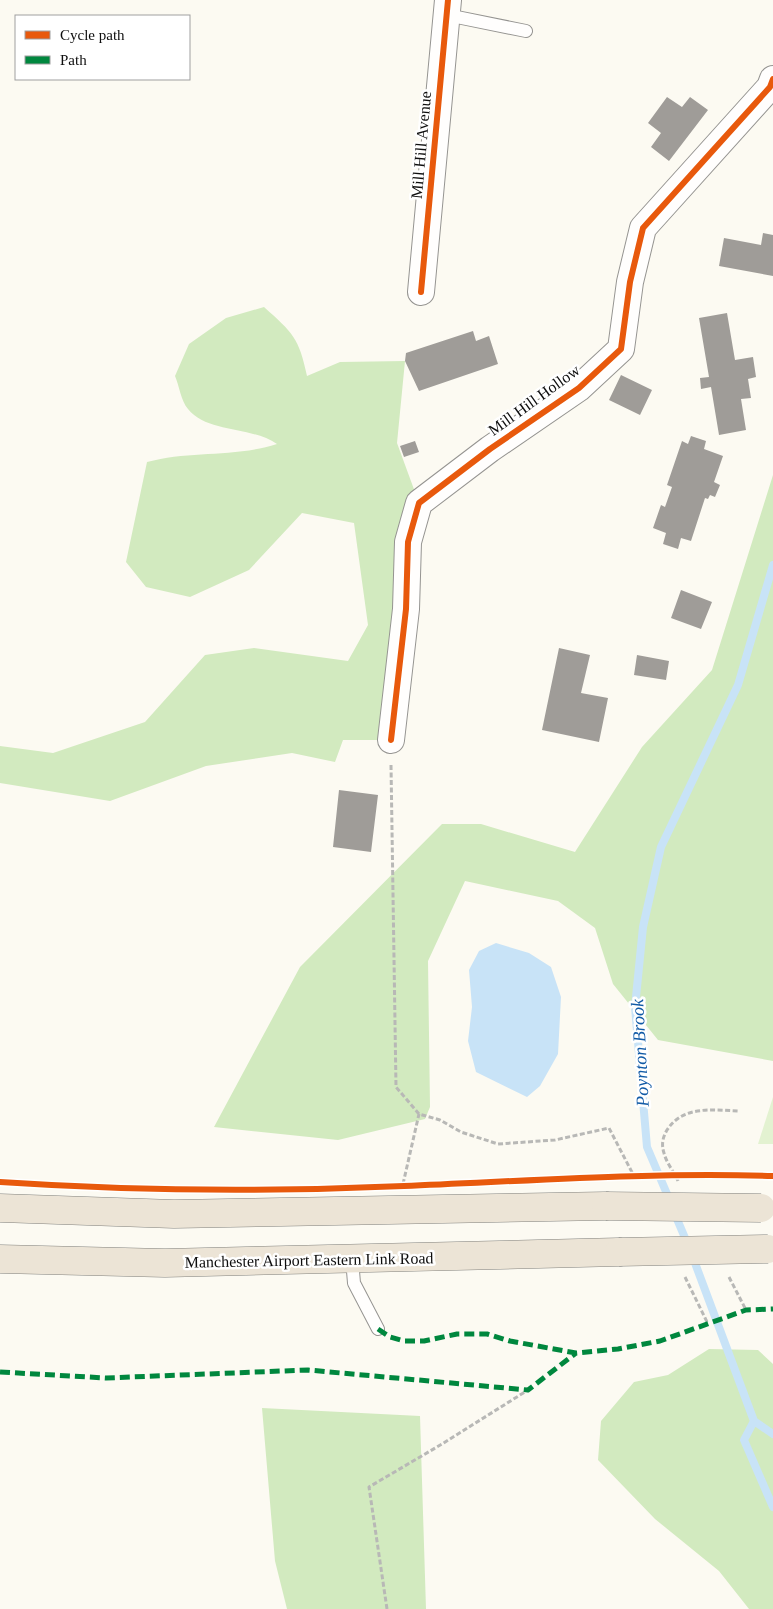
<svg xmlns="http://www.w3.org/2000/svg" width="773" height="1609" viewBox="0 0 773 1609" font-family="'Times New Roman',serif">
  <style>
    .green { fill: #e3f2d1 }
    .forest { fill: #d2eabf }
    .water { fill: #c8e3f7 }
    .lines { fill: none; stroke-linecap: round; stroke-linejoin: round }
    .stream { stroke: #c8e3f7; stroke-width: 8 }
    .building { fill: #9f9c98 }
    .service-casing { stroke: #959491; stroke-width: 14 }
    .minor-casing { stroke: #959491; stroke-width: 28 }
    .trunk-casing { stroke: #82827e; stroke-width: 29 }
    .path { stroke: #b8b8b6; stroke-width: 3; stroke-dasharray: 5 2.5; stroke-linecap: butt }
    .service { stroke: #fffefd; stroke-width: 12 }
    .minor { stroke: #fffefd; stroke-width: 26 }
    .trunk { stroke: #ece4d6; stroke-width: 28 }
    .trunk-bridge-casing { stroke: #82827e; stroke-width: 29; stroke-linecap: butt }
    .trunk-bridge { stroke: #ece4d6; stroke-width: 28 }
    .quiet { stroke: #00873e; stroke-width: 5; stroke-dasharray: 10 5; stroke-linecap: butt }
    .cycleway-casing { stroke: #fff; stroke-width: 9 }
    .cycleway { stroke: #e8590c; stroke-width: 6 }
    .labels { text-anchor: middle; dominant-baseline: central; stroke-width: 5; stroke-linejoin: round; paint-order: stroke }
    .street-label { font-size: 16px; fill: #0e0e0e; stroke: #fff }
    .water-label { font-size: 18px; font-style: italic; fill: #115aa6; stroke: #fff }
  </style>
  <rect width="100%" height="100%" fill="#fcfaf2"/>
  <path class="green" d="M 773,1097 L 773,1144 L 758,1144 Z"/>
  <path class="forest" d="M 264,307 C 293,333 299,338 307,376 L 340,362 L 405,361 L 397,443 L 419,503 L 391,740 L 343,740 L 335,762 L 292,753 L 206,766 L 110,801 L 0,783 L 0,746 L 53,753 L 145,722 L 205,655 L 254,648 L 348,661 L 368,625 L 354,523 L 302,513 L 249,570 L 190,597 L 146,587 L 126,562 L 147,462 C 190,450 232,458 277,444 C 251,426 207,433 188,409 C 181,401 179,385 175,376 L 189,344 L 226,318 Z
    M 773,475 L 773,1061 L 658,1040 L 613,984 L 595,928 L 558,901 L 465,881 L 428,961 L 430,1107 L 425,1119 L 338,1140 L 214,1127 L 300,967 L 442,824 L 481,824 L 575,852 L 642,747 L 712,670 Z
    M 709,1349 L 758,1350 L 773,1364 L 773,1609 L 749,1609 L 719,1571 L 655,1519 L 598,1460 L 601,1421 L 634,1382 L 668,1375 Z
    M 262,1408 L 420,1416 L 426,1609 L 287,1609 L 275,1561 Z"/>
  <path class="water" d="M 496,943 L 529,953 L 551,967 L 561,997 L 558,1054 L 540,1086 L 527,1097 L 476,1072 L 468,1041 L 472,1007 L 469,970 L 479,951 Z"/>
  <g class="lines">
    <path class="stream" d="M 670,1201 L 647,1147 L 635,1007 L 643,927 L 661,847 L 738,685 L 773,565
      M 674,1212 L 688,1245
      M 692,1255 L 754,1421 L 744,1440 L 773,1507
      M 754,1421 L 773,1434"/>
  </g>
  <path class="building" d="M 667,97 L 682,107 L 690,97 L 708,110 L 669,161 L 651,147 L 661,133 L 648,123 Z
    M 763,233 L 773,235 L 773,276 L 719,266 L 724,238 L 761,245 Z
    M 727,313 L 735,360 L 753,357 L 756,377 L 748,379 L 751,398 L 741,399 L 746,430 L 719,435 L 711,387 L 701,389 L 700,378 L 709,377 L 699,318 Z
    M 473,331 L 476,341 L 489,336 L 498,364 L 419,391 L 405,361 L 406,353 Z
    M 621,375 L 652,390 L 640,415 L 609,400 Z
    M 691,436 L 706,441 L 704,449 L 723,456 L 714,482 L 720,485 L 715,497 L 710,495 L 708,499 L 705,498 L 691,541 L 681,538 L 678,549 L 663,544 L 666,533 L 653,528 L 661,505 L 665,507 L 672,487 L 667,485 L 682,441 L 688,444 Z
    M 415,441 L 419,452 L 404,457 L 400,446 Z
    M 681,590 L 712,602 L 701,629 L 671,618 Z
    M 559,648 L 590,655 L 581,693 L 608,698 L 599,742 L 542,730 Z
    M 637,655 L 669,661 L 666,680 L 634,675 Z
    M 339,790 L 378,795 L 371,852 L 333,847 Z"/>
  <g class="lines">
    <g class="service-casing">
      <path id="service" d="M 447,15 L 526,31
        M 352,1259 L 354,1283 L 378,1329"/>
    </g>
    <g class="minor-casing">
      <path id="minor" d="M 421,292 L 448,0
        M 391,740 L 406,609 L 408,542 L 419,503 L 490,449 L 579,388 L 621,349 L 630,282 L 643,228 L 770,87 L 773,79"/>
    </g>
    <g class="trunk-casing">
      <path id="trunk" d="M 0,1208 L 174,1214 L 606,1206
        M 0,1259 L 165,1263 L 619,1252"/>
    </g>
    <path class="path" d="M 391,765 L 396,1087 L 419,1114 L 440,1120 L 461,1132 L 498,1144 L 555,1140 L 609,1128 L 636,1180
      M 678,1181 C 674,1172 666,1162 664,1153 C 661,1144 663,1137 667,1130 C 683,1105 713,1110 739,1111
      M 403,1184 L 419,1114
      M 685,1277 L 708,1324
      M 729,1277 L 746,1310
      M 387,1609 L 369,1487 L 442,1444 L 528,1390"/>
    <use href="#service" class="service"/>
    <use href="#minor" class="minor"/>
    <use href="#trunk" class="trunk"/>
    <g class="trunk-bridge-casing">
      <path id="trunk-bridge" d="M 606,1206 L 761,1208
        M 619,1252 L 768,1249"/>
    </g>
    <use href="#trunk-bridge" class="trunk-bridge"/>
    <path class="quiet" d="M 378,1329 L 390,1337 L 404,1341 L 424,1341 L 457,1334 L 487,1334 L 510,1341 L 576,1353 L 618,1349 L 660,1341 L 746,1310 L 773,1309
      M 0,1372 L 106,1378 L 308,1370 L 528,1390 L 576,1353"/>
    <g class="cycleway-casing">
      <path id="cycleway" d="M 421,292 L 448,0
        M 391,740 L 406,609 L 408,542 L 419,503 L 490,449 L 579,388 L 621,349 L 630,282 L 643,228 L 770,87 L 773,79
        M 0,1182 C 134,1191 269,1192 404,1186 C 527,1181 650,1172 773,1176"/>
    </g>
    <use href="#cycleway" class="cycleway"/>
  </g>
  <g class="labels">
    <g class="street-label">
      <text transform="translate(421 145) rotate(-85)">Mill Hill Avenue</text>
      <text transform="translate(534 400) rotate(-36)">Mill Hill Hollow</text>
      <text transform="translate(309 1260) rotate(-1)">Manchester Airport Eastern Link Road</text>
    </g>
    <g class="water-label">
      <text transform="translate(640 1053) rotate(-93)">Poynton Brook</text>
    </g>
  </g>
  <rect x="15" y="15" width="175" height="65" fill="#ffffff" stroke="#9f9f9f"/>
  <rect x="25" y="31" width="25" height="8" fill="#e8590c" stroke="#9f9f9f"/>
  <text x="60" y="40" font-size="15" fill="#0e0e0e">Cycle path</text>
  <rect x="25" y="56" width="25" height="8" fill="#00873e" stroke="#9f9f9f"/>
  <text x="60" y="65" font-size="15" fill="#0e0e0e">Path</text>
</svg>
